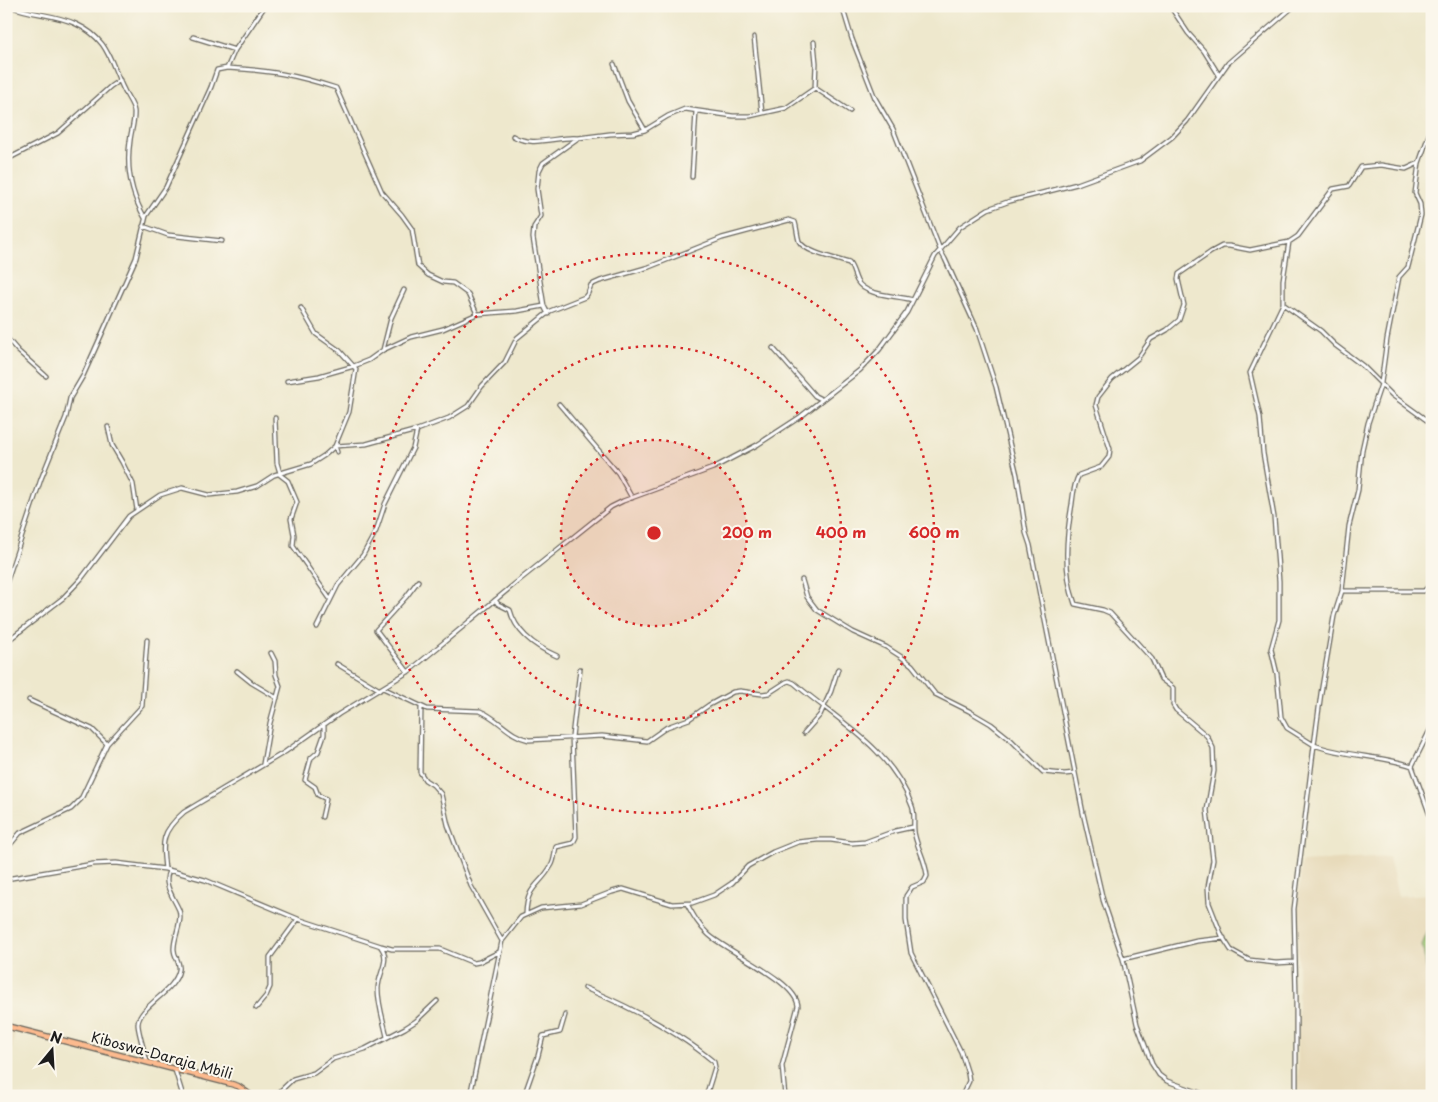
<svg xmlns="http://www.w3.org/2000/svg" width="1438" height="1102" viewBox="0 0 1438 1102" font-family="'Playpen Sans',sans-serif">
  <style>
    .built { fill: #e7daba }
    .green { fill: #99c26e; stroke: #5a6f45 }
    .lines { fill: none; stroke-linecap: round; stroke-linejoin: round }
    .minor-casing { stroke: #66635a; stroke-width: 5.5 }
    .major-casing { stroke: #66635a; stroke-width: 7 }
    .minor { stroke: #fff; stroke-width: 3 }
    .major { stroke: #fcba8e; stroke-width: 4.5 }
    .ring { fill: none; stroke: #d62828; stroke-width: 2.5; stroke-dasharray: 2.5 5 }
    .labels { text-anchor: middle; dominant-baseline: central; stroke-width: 4; stroke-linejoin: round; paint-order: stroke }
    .street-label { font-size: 14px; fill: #1c1c1c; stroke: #fbf7ec }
    .centre { fill: #d62828; stroke: #fbf7ec; stroke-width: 2.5 }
    .ring-label { font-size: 15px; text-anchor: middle; font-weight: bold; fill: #d62828; stroke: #fbf7ec; stroke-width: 4; stroke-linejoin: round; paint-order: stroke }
  </style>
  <rect width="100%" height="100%" fill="#fbf7ec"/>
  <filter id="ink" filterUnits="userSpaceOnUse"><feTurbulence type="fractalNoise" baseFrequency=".02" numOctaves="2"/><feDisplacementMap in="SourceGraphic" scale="10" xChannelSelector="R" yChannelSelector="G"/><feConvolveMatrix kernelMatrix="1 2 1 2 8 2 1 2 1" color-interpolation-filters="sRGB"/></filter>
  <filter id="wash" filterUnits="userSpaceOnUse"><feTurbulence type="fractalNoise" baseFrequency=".0096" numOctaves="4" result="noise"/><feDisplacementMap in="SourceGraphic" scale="20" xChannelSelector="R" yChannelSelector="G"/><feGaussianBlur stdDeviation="1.12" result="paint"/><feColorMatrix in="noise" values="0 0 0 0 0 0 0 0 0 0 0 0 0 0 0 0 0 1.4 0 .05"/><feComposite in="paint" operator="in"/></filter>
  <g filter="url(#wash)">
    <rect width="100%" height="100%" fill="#eee8cd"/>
    <path class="built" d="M 1389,857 L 1398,896 L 1432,894 L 1432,1096 L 1298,1096 L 1298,899 L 1302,862 Z
      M 6,1028 L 16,1029 L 11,1053 L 6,1054 Z"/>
    <path class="green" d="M 1430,926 L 1432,926 L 1432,997 L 1422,945 Z"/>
  </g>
  <g filter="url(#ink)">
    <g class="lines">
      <g class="minor-casing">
        <path id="minor" d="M 10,6 C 31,15 55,14 76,24 C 109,39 110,62 124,90 C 127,97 133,104 134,111 C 135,121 131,131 130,141 C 126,168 131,194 145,218
          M 265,6 L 235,50 L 227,68 C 269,70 296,75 336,88 L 382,192 L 402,215 L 412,229 L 418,266 L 428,275 L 443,282 L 453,283 L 468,294 L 477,314
          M 842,6 L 852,39 L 875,98 L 893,129 L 941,252 L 945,259 L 977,329 L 996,387 L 1017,475 L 1026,533 L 1030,545 L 1083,813 L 1103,900 L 1123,959 L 1137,1024 L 1152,1064 L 1159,1075 L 1167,1081 L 1209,1096
          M 1170,6 L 1188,33 L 1204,51 L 1219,75
          M 193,37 L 235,50
          M 754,37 L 762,113
          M 614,64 L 628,101 L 645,130
          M 815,88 L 850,111
          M 513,136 C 533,148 556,136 578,138
          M 6,160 L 58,133 L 111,86 L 120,80
          M 692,177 L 696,111
          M 143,226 L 168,235 L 222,241
          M 1289,242 L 1283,280 L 1283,304 L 1321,331 L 1335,345 L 1363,366 L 1392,395 L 1432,424
          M 1283,304 L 1250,373 L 1260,417 L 1263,453 L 1274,517 L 1279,581 L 1279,620 L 1271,649 L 1277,674 L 1281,717 L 1287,728 L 1314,745 L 1294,909 L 1296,996 L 1296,1096
          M 301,308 L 316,334 L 340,351 L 356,369 L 349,412 L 335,446 L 337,452
          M 548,314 L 544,306 L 533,238 L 534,227 L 541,216 L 537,189 L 539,171 L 543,163 L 578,138 L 610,134 L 633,133 L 645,130 L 668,116 L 685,109 L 733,116 L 750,116 L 786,108 L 815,88 L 816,63 L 814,42
          M 6,337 L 18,351 L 46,376
          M 773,348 L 815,396 L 821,399
          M 383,350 L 391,318 L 404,290
          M 287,381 L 319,376 L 354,366 L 369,360 L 383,350 L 411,337 L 443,329 L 477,314 L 517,311 L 544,306
          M 1381,383 L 1387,339 L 1399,277 L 1408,267 L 1421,215 L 1420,204 L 1415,193 L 1419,163
          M 1381,384 L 1368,423 L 1362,450 L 1358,490 L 1349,526 L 1342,591 L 1334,616 L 1321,693 L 1314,745 C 1346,757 1380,755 1412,766 L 1432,821
          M 559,404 L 618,473 L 632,498
          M 275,418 L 277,463 L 280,473
          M 108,427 L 112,445 L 122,462 L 133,484 L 137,510
          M 279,474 L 288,481 L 297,502 L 291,519 L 294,535 L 293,546 L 330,599
          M 802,580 L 807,597 L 817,610 L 853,632 L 886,647 L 900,656 L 912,665 L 935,694 L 969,711 L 991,724 L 1011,740 L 1043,772 L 1064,774 L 1075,773
          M 6,584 L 41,479 L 66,417 L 70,398 L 83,376 L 136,258 L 146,216 L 166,187 L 211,87 L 217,70 L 227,68
          M 1342,591 L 1424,591 L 1432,583
          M 495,600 L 498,604 L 510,610 C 516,633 536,647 557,656
          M 317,627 L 338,585 L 363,555 L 376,531 L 385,504 L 413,448 L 417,430
          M 6,642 L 63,598 L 81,579 L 129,516 L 160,495 L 182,488 L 209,495 L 237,492 L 257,486 L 274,475 L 311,464 L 325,455 L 335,446 L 366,444 L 417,430 L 449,418 L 468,406 L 482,386 L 505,362 L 517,338 L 550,311 L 585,297 L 588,293 L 591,285 L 600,281 L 649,267 L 722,238 L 789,220 L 795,222 C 797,228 797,235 799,241 C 804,252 837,259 849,263 C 853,268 854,275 857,281 C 866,297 898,295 913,300
          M 337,664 L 380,690
          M 237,671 L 252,683 L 277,698
          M 408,672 L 376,630 L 406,597 L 418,581
          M 383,688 L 427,709 L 480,711 C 498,718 509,736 529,740 L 602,736 L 647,741 L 667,727 L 689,719 L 709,705 L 733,692 L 740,691 L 762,694 L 769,693 L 786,682 L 789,681 L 794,683 C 837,720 892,749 912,806 C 916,816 912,826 915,836 C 918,849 926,862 927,876 L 924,882 L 912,887 L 906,896 L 906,920 L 911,953 L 961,1052 L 968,1074 L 969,1081 L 962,1096
          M 29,700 L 92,729 L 107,744
          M 421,707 L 420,772 L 425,780 L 433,785 L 441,794 L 448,825 L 471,886 L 502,941
          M 804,733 L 820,715 L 831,691 L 838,669
          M 263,764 L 270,723 L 280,686 L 276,675 L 275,661 L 271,653
          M 1412,766 L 1432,726
          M 322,817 L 326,799 L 318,795 L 315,787 L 305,780 L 311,758 L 318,752 L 324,735 L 324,726
          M 6,852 L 9,846 L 20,833 L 71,809 L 81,799 L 107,744 L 142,706 L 147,640
          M 165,869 L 205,880 L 298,919 L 381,946 L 392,949 L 440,949 L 474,963 L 479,962 L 499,952
          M 6,879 L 93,864 L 116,863 L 165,869 C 162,841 161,832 184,812 L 285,752 L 339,714 L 408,672 L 517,582 L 611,507 L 623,501 L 713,468 L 757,445 L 800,417 L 860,370 L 879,350 L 907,312 L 935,256 L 960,227 L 988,209 L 1010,201 L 1077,184 L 1140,161 L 1172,137 L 1187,121 L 1228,63 L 1294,6
          M 687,904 C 693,915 699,926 709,935 C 728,952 796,981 798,1006 L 782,1066 L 785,1096
          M 526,914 C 527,885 539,887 551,866 C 555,860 554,854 556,847 L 573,843 L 576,837 L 572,737 L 580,669
          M 381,947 C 391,960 378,974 378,989 C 378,1005 384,1022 387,1037
          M 1123,959 L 1197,941 L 1224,938
          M 1294,962 L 1276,963 L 1249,960 L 1231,950 L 1222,936 L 1209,903 L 1208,887 L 1213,860 L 1207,810 L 1214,771 L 1213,748 L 1207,736 L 1176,710 L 1173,705 L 1173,688 L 1161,679 L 1152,659 L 1110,613 L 1103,610 L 1075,604 C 1063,571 1066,538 1072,504 C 1073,495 1074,483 1079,475 L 1101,467 L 1109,457 L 1110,449 L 1096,405 L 1098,397 L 1112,379 L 1138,358 L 1151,339 L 1167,330 L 1179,320 L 1184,305 L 1178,279 L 1179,274 L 1211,252 L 1222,246 L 1229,246 L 1250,250 L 1289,242 L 1298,236 L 1333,189 L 1349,186 L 1361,167 L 1381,165 L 1406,169 L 1419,163 L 1432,126
          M 585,988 C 630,1007 677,1031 714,1062 L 715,1067 L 706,1096
          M 256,1008 L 266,996 L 270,987 L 270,957 L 298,919
          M 147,1062 C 145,1053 138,1032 138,1024 C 139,1006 175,992 179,970 C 181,962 173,956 174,948 C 174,936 183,921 179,910 C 174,898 162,884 169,871
          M 175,1070 L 183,1096
          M 275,1096 L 293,1079 L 314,1073 L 333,1059 L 365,1049 L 405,1028 L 416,1021 L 437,1001
          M 470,1096 L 502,941 L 521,917 L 541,908 L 581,904 L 612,892 L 623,889 L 672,904 L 692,903 L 714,895 L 732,883 L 748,866 L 773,852 L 798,842 L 817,840 L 831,840 L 852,843 L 865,842 L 895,831 L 913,827
          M 524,1096 L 538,1056 L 543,1036 L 560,1032 L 565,1015"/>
      </g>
      <g class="major-casing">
        <path id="major" d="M 6,1026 L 228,1083 L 238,1086 L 252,1096"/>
      </g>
      <use href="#minor" class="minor"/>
      <use href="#major" class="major"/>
    </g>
  </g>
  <circle cx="654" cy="533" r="93" fill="#d62828" fill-opacity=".12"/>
  <g class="ring">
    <circle cx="654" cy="533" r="93"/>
    <circle cx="654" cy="533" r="187"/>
    <circle cx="654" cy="533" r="280"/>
  </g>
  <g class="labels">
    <g class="street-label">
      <text transform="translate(162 1055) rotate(15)">Kiboswa-Daraja Mbili</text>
    </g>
  </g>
  <circle cx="654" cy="533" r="8" class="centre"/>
  <g class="ring-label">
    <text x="747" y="538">200 m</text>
    <text x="841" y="538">400 m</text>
    <text x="934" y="538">600 m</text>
  </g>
  <rect width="1438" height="1102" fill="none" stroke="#fbf7ec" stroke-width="25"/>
  <g transform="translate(52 1050) rotate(18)" stroke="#fbf7ec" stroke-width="4" paint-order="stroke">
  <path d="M0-4L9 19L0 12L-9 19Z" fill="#1c1c1c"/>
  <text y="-8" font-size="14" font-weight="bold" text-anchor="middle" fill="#1c1c1c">N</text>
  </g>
</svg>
